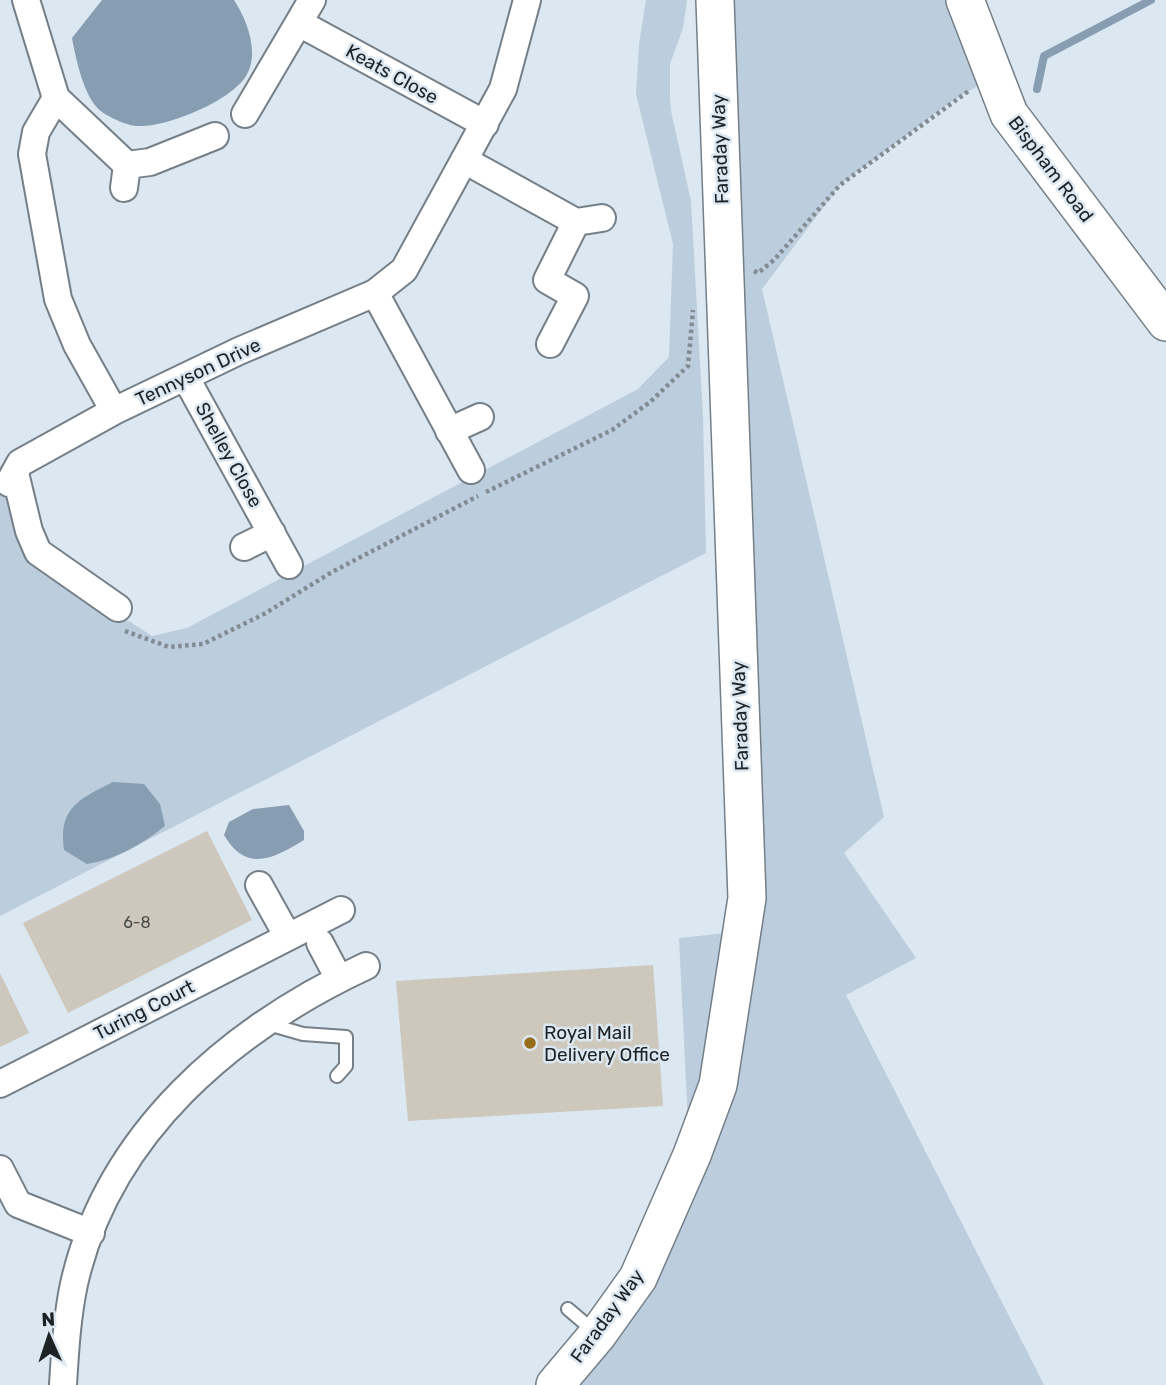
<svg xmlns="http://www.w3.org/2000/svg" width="1166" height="1385" viewBox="0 0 1166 1385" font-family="Rubik,sans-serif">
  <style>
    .green { fill: #bccddd }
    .water { fill: #869db2 }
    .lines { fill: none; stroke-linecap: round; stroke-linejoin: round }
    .stream { stroke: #869db2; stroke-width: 8 }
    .building { fill: #cec7bb }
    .lane-casing { stroke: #747f88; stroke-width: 16 }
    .street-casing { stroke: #747f88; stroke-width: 30 }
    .secondary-casing { stroke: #747f88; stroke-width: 40 }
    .path { stroke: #828b92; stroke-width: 4.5; stroke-dasharray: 3.5 3.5; stroke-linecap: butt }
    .lane { stroke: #fff; stroke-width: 12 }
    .street { stroke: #fff; stroke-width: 26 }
    .secondary { stroke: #fff; stroke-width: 37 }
    .poi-dot { fill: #976e1a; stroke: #dbe7f1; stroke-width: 2.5 }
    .labels { text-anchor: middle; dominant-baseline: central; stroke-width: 5; stroke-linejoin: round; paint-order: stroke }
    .number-label { font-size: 16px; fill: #494b4a }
    .street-label { font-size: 19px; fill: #1d2225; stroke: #dbe7f1 }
    .poi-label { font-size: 19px; fill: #1d2225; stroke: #dbe7f1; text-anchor: start }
  </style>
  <rect width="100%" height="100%" fill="#dbe7f1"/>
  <path class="green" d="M 646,0 L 687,0 L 683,28 L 670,64 L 670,96 L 671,111 L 691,201 L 703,416 L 706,553 L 0,916 L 0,465 L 9,483 L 28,556 L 152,636 L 187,628 L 638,389 L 669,357 L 673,244 L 636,94 L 639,44 Z
    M 715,0 L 964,0 L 993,77 L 952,101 L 840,185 L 762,289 L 884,817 L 844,853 L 916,958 L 846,995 L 1044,1385 L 554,1385 L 672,1203 L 747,898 Z
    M 727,933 L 708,1070 L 688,1124 L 679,938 Z"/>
  <path class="water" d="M 102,0 L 234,0 C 247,20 260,53 246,76 C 231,101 166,128 137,126 C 128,126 109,117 102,112 C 84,99 76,59 72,38 Z
    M 113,782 L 144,784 L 160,804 L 165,826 C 141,845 117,859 87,864 L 64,850 C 58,808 79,799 113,782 Z
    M 289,805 L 304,831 L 304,840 C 273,859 246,873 224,835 L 229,822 L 253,809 Z"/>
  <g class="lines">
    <path class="stream" d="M 1037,89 L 1044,56 L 1151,0"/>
  </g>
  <path class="building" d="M 207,831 L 252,920 L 68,1013 L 23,923 Z
    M 653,965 L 663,1106 L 408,1121 L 396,981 Z
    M 0,973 L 29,1033 L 0,1047 Z"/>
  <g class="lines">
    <g class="lane-casing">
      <path id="lane" d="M 268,1024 L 303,1034 L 346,1037 L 346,1066 L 337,1076
        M 568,1309 L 595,1332"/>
    </g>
    <g class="street-casing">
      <path id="street" d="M 26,0 L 56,98 L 36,132 L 32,154 L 58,299 L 77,345 L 114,411 L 239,351 L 375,293 L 404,270 L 503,89 L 527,0
        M 299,23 L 485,124
        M 56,98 L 127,165 L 124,188
        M 245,114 L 312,0
        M 464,160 L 576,222 L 602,218
        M 127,165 L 150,162 L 215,136
        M 375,293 L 471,470
        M 550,344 L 575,296 L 547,280 L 576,222
        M 186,378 L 289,565
        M 449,431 L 480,417
        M 15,473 L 29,531 L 38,552 L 118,608
        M 9,483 L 20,463 L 114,411
        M 244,547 L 272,533
        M 259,885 L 288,937
        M 320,943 L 339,979
        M 0,1084 L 341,910
        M 0,1169 L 18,1204 L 91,1233
        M 63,1385 C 65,1352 67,1317 74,1284 C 108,1133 231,1029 366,966"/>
    </g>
    <g class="secondary-casing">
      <path id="secondary" d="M 965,0 L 1009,114 L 1166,322
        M 555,1385 L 598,1334 L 638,1278 L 692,1155 L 718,1085 L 747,898 L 715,0"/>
    </g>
    <path class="path" d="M 754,271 L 758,273 L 774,260 L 840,185 L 970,90
      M 486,492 L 612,430 L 650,402 L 688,366 L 693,310
      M 125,631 L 169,647 L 203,644 L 264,614 L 332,572 L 478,496"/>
    <use href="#lane" class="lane"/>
    <use href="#street" class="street"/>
    <use href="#secondary" class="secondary"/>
  </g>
  <circle class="poi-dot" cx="530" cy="1043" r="7"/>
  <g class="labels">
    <g class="number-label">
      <text x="137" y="922">6-8</text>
    </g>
    <g class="street-label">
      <text transform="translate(392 74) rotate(29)">Keats Close</text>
      <text transform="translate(720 149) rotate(-92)">Faraday Way</text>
      <text transform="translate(1051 169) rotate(53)">Bispham Road</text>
      <text transform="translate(198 372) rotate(-25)">Tennyson Drive</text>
      <text transform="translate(229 455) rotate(61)">Shelley Close</text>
      <text transform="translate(740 716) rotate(-92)">Faraday Way</text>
      <text transform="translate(144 1010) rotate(-27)">Turing Court</text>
      <text transform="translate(607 1316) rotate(-54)">Faraday Way</text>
    </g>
    <g class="poi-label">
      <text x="544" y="1032">Royal Mail<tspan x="544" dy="22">Delivery Office</tspan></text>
    </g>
  </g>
  <g transform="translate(49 1336) rotate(357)" stroke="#dbe7f1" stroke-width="5" paint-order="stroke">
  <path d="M0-5L12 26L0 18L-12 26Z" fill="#1d2225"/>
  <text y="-10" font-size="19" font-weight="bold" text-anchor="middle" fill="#1d2225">N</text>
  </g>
</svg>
